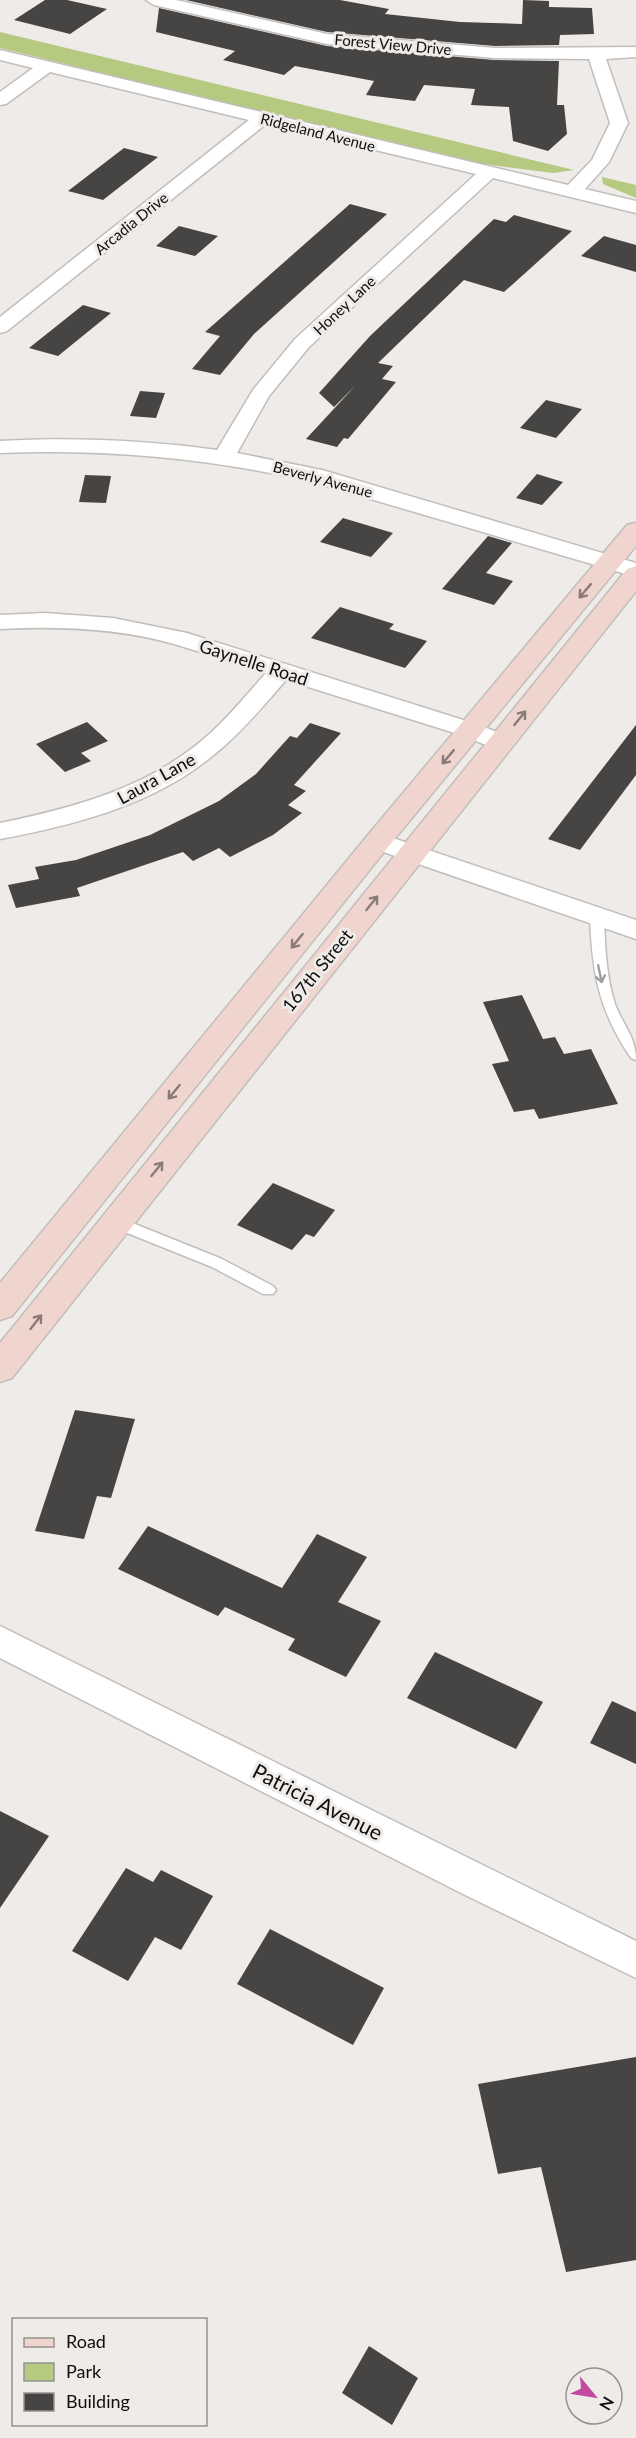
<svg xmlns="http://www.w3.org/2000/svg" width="636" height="2438" viewBox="0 0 636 2438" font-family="Lato,sans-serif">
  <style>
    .green { fill: #b6c981 }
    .building { fill: #474543 }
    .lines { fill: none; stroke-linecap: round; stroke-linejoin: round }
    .lane-casing { stroke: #c1bebc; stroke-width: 3 }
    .street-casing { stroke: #c1bebc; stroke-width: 3 }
    .secondary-casing { stroke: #c1bebc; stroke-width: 3 }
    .lane { fill: #fff; fill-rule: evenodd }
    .street { fill: #fff; fill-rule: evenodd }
    .secondary { fill: #f0d5cf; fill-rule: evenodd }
    .oneway { stroke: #8b7b78 }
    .oneway2 { stroke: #9f9f9e }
    .labels { text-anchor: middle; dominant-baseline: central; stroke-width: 6; stroke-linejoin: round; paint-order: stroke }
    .far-street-label { font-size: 15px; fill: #0f0e0d; stroke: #eeebe9 }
    .street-label { font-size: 18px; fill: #0f0e0d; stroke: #eeebe9 }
    .near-street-label { font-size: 21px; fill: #0f0e0d; stroke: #eeebe9 }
  </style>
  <rect width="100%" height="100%" fill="#eeebe9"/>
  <path class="green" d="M 0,32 L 574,170 L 553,173 L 461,161 L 0,48 Z
    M 602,177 L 636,185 L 636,198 L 603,184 Z"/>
  <path class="building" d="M 45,0 L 67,0 L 107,9 L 70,34 L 14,20 Z
    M 186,0 L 340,0 L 389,9 L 385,14 L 460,22 L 522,24 L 523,0 L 549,1 L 549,7 L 592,8 L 594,34 L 560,35 L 559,45 L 495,46 L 327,32 Z
    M 159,8 L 327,46 L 495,60 L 559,61 L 557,105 L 564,105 L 567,134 L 548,151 L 513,141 L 509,107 L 471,105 L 475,89 L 424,85 L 415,101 L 366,95 L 374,81 L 295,66 L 284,75 L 223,60 L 235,51 L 156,32 Z
    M 124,148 L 158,157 L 103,200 L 68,191 Z
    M 350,204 L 387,214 L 254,334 L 220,375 L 192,369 L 220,336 L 205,332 Z
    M 514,215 L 572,231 L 504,292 L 464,280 L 378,363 L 393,366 L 382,379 L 396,382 L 348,439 L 344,438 L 337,447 L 306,439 L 355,386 L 334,407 L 319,393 L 370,336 L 494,219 L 506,222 Z
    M 179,226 L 218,236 L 195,256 L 156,246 Z
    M 604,236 L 636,245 L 636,272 L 581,256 Z
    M 83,305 L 111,313 L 58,356 L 29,348 Z
    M 140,391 L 165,393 L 156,418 L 130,416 Z
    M 546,400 L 582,409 L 556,438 L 520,428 Z
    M 537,474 L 563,482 L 542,505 L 516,498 Z
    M 85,475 L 111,476 L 106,503 L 79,502 Z
    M 343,518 L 393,533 L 371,557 L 320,542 Z
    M 488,536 L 512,543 L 486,573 L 513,581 L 494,605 L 442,589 Z
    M 340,607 L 394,624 L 389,629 L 427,641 L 405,668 L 311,638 Z
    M 87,722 L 108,741 L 81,753 L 91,761 L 65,772 L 36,744 Z
    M 310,723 L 341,733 L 294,785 L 306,791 L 288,805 L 302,813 L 273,835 L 230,857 L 219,848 L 193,861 L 183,852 L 77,888 L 80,896 L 16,908 L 8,885 L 39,879 L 35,867 L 76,860 L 150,835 L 219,801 L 256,774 L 290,736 L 297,738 Z
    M 636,725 L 636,775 L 580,850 L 548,839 Z
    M 522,995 L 543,1039 L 555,1037 L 564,1054 L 591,1049 L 618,1104 L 539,1119 L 534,1109 L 514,1112 L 492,1064 L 509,1061 L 483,1002 Z
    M 273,1183 L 335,1210 L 314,1237 L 306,1234 L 292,1250 L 237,1225 Z
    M 75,1410 L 135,1419 L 111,1498 L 97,1496 L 84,1539 L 35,1531 Z
    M 148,1526 L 282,1588 L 317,1534 L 367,1557 L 338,1602 L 381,1621 L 346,1677 L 288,1650 L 295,1639 L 225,1607 L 218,1616 L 118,1569 Z
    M 435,1652 L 543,1702 L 516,1749 L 407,1698 Z
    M 612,1701 L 636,1712 L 636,1764 L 590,1743 Z
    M 0,1811 L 49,1836 L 0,1908 Z
    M 126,1868 L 153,1882 L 161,1870 L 213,1896 L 181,1950 L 155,1937 L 128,1981 L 72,1951 Z
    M 270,1929 L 384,1988 L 353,2045 L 237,1984 Z
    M 636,2057 L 636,2260 L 566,2272 L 541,2167 L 498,2174 L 478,2084 Z
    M 369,2346 L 418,2378 L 392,2425 L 342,2393 Z"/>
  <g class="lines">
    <g class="lane-casing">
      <path id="lane" d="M 597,912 L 604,916 C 605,946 606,976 615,1004 C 623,1025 636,1037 636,1060 L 631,1058 C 599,1011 592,973 590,916 Z
        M 115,1216 L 222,1259 L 273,1286 L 276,1290 L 273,1294 L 263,1294 L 212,1267 L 110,1226 L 107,1222 L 110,1218 Z"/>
    </g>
    <g class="street-casing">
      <path id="street" d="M 146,0 L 176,0 L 327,34 L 495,48 L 636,47 L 636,57 L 606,59 L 628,123 L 609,162 L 585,189 L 636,201 L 636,213 L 493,178 L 309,347 L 269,396 L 237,453 L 322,470 L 636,563 L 636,577 L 309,481 C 207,458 105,449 0,453 L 0,441 C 73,437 145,440 217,450 L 253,390 L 295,339 L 476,174 L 266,124 L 7,331 L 0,333 L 0,317 L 249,120 L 50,72 L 6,104 L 0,105 L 0,92 L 33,68 L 0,60 L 0,50 L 568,185 L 592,160 L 610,123 L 589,59 L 495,58 L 327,44 L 154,5 Z
        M 45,613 L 113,618 L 187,633 L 479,725 L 509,737 L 512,742 L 509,747 L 500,750 L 491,747 L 461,735 L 286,680 C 266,703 246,727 223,747 C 161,803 80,824 0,839 L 0,823 C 74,808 148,788 206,737 C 228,718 246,695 266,673 C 235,664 205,653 174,644 C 118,628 58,626 0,629 L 0,615 Z
        M 378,833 L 636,920 L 636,939 L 369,847 L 365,841 L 369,835 Z
        M 0,1626 L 636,1941 L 636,1978 L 463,1894 L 0,1658 Z"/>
    </g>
    <g class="secondary-casing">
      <path id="secondary" d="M 636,523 L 636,546 L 388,847 L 12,1316 L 0,1320 L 0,1283 L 368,835 L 627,525 Z
        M 636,566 L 636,591 L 12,1378 L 0,1382 L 0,1343 L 627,569 Z"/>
    </g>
    <use href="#lane" class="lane"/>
    <use href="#street" class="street"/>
    <use href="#secondary" class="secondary"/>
  </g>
  <defs><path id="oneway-shaft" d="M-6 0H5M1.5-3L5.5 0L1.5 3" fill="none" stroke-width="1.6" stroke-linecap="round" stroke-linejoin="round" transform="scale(1.5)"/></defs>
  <g class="oneway">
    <use href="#oneway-shaft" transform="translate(585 591) rotate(130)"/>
    <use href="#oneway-shaft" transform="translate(520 718) rotate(-51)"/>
    <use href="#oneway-shaft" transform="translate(448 757) rotate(130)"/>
    <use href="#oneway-shaft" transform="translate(372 903) rotate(-51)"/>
    <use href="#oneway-shaft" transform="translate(297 941) rotate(129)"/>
    <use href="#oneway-shaft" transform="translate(174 1092) rotate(129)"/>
    <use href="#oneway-shaft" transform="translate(157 1169) rotate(-51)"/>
    <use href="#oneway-shaft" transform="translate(36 1322) rotate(-52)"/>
  </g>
  <use class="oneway2" href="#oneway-shaft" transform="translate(600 974) rotate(78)"/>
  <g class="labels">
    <g class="far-street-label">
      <text transform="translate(393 44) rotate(5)">Forest View Drive</text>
      <text transform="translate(318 132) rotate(14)">Ridgeland Avenue</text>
      <text transform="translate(131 223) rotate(-39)">Arcadia Drive</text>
      <text transform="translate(344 305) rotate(-43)">Honey Lane</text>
      <text transform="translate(323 479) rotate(15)">Beverly Avenue</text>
    </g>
    <g class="street-label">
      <text transform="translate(254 662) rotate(18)">Gaynelle Road</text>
      <text transform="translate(156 778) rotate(-29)">Laura Lane</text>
      <text transform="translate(317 970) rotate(-51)">167th Street</text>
    </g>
    <g class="near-street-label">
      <text transform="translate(318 1801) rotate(27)">Patricia Avenue</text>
    </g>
  </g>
  <rect x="12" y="2318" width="195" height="108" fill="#eeebe9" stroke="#959391" stroke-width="1.5"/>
  <rect x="24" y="2338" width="30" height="9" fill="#f0d5cf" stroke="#959391" stroke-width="1.5"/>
  <text x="66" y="2348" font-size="18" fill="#0f0e0d">Road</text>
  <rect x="24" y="2363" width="30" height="18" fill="#b6c981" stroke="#959391" stroke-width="1.5"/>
  <text x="66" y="2378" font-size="18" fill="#0f0e0d">Park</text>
  <rect x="24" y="2393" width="30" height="18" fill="#474543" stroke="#959391" stroke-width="1.5"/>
  <text x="66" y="2408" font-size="18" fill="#0f0e0d">Building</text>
  <g transform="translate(594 2396) rotate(120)"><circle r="28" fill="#eeebe9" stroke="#959391" stroke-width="1.5"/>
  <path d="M0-4.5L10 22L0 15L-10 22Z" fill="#c2499d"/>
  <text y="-9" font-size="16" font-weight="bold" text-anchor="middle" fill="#0f0e0d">N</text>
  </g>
</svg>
